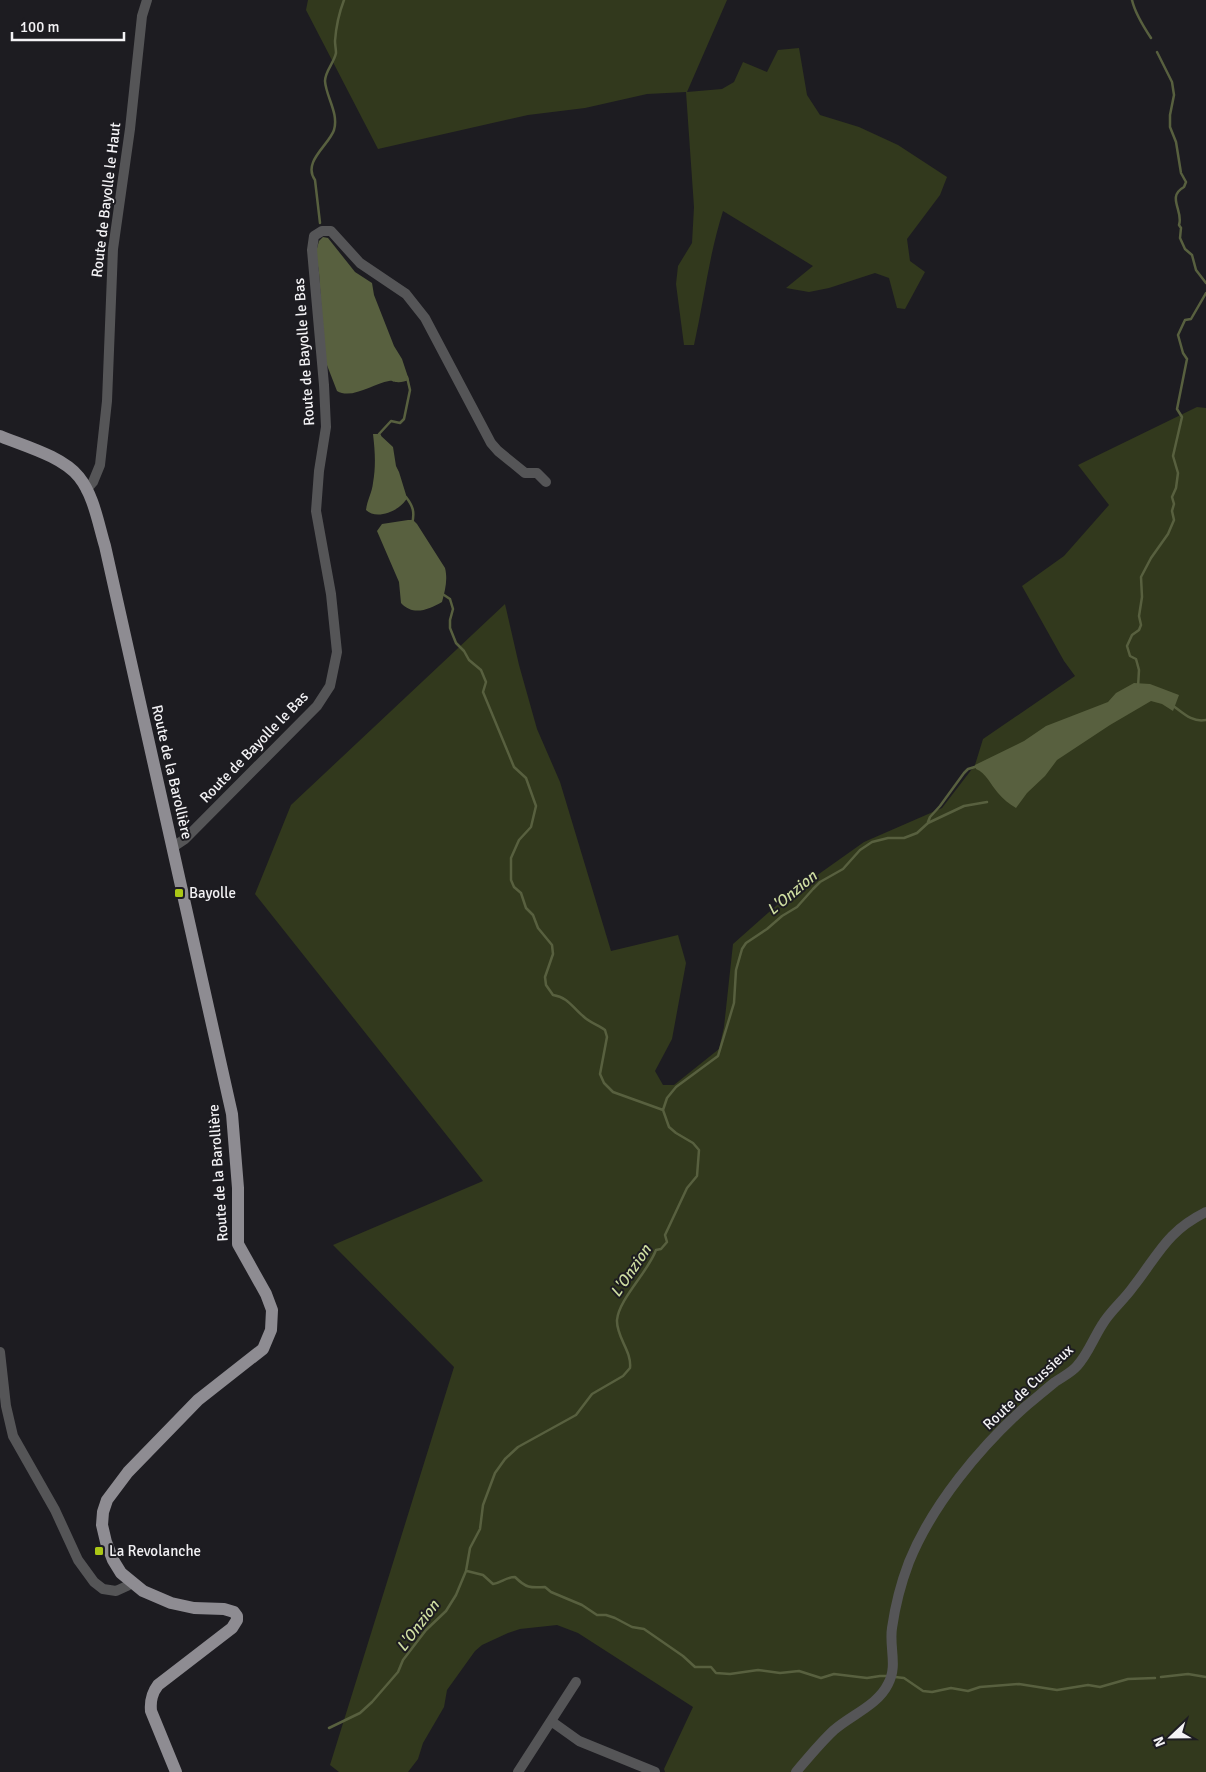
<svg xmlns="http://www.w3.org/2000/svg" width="1206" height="1772" viewBox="0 0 1206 1772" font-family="Signika,sans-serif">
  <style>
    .green { fill: #32391d }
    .water { fill: #58603f }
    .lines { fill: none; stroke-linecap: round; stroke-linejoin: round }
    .stream { stroke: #58603f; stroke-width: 2.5 }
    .minor { stroke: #555557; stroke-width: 10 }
    .major { stroke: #8e8c92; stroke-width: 12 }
    .poi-dot { fill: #abc716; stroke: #1d1c21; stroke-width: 2 }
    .labels { text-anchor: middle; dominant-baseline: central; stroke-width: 4; stroke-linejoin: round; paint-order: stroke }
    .street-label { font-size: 15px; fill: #f3f2f5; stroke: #1d1c21 }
    .poi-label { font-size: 15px; fill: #f3f2f5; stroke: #1d1c21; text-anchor: start }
    .water-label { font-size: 16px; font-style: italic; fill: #cedda1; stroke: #1d1c21 }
  </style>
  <rect width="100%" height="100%" fill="#1d1c21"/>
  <path class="green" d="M 308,0 L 727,0 L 687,92 L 722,89 L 734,82 L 743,62 L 767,72 L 778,50 L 799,48 L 807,95 L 820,115 L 859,127 L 898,145 L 947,177 L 940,195 L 907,239 L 910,261 L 925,272 L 905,309 L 897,308 L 889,278 L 875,273 L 829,288 L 809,292 L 786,288 L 813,266 L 723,211 C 709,255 704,300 694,345 L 684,345 L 676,284 L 678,266 L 692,243 L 694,207 L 686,92 L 647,94 L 585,108 L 528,115 L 378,149 L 306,10 Z
    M 1197,407 L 1206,408 L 1206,1772 L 665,1772 L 664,1769 L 693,1707 L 578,1633 L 557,1625 L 520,1629 L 508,1633 L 482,1645 L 475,1651 L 447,1690 L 444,1707 L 423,1743 L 418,1759 L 408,1772 L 339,1772 L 330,1765 L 454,1367 L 333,1245 L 483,1181 L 255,894 L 291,805 L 505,604 L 519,665 L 537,729 L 560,782 L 611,951 L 678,935 L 686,963 L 672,1039 L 655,1071 L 663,1085 L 674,1085 L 719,1049 L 724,1027 L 733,944 L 785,898 L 864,842 L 942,808 L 975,765 L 983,739 L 1075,676 L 1064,661 L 1022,586 L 1064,556 L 1109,505 L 1078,465 Z"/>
  <path class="water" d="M 323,237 L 328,238 L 355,272 L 372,283 L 374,295 L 394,346 L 402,359 L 409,380 C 405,381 400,383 397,382 C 392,382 393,380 389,381 C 374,383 352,400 337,391 L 325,360 L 319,273 L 316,252 L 319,241 Z
    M 373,434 L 379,434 L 393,447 L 396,466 L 399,472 L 407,498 C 401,510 377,521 366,510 C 367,500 372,493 373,483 C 376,466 375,451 373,434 Z
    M 408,520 L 413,520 L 417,524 L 445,568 C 448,580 445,590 442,602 C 428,610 413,616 401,603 L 399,582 L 377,531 L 382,524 Z
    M 1134,683 L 1150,684 L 1179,695 L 1173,711 L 1162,704 L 1151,701 L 1110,725 L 1057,760 L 1045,776 L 1027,793 L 1016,808 C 1009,804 1003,799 998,793 C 991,785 986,773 976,769 L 975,765 L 1024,741 L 1046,726 L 1108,702 L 1116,693 Z"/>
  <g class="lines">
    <path class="stream" d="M 1132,0 C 1135,13 1143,26 1151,38
      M 1157,52 L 1172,82 L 1174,95 L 1170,115 L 1170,127 L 1176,142 L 1181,173 L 1186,182 L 1184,187 C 1166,197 1184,211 1179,225 L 1181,228 L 1180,238 L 1185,249 L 1192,255 L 1196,270 L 1206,283
      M 320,223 L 315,180 C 302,162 329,145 334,130 C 339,113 326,97 325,81 C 325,71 334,63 336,53 C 336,49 335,45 335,41 C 336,27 339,13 344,0
      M 380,436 L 379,434 L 391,421 L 400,423 L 404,419 L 410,390 L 407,377
      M 406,497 C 413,506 415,512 412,524
      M 441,593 L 450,599 L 453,609 L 450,620 L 450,628 L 456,643 L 464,651 L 469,660 L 481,670 L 486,682 L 483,692 L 514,767 L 526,778 L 536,806 L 531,827 L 519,840 L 511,858 L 511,880 L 514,887 L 521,893 L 526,908 L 533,915 L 538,928 L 552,945 L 553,954 L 545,977 L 546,985 L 553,995 C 568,997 573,1008 583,1016 C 589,1022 598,1025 605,1030 L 607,1037 L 600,1074 L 604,1083 L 613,1092 L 663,1110
      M 1138,687 L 1139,670 L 1136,659 L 1130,656 L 1127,646 L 1132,635 L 1139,630 L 1141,625 L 1139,616 L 1142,597 L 1141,577 L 1151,558 L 1168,534 L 1174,520 L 1172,511 L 1174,504 L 1172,497 L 1176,488 L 1178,473 L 1173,456 L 1182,417 L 1177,409 L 1187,359 L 1183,353 L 1178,335 L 1185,320 L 1191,319 L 1206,293
      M 1172,705 C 1182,712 1192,723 1206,720
      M 928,822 L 930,817 L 940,806 L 964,773 L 968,769 L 978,766
      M 467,1571 L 483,1575 L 493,1584 C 501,1583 506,1577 515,1577 C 526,1588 530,1588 545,1587 L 551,1592 L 582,1605 L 597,1615 L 606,1615 L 615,1618 L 632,1627 L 644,1629 L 683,1656 L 695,1667 L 711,1667 L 716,1673 L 730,1674 L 758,1670 L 780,1673 L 799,1671 L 821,1678 L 834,1674 L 867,1678 L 880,1676 L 887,1676
      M 895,1677 L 904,1678 L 923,1691 L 932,1692 L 951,1688 L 968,1691 L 980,1687 L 1019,1684 L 1057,1690 L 1088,1685 L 1100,1687 L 1128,1679 L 1155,1678
      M 1161,1677 L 1188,1674 L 1206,1677
      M 329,1728 L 360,1713 L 372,1702 L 398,1672 L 403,1660 L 426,1630 L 446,1611 L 456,1595 L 466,1571 L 470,1548 L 480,1529 L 483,1505 L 495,1473 L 505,1459 L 518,1447 L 576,1415 L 592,1394 L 623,1376 L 630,1368 C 632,1351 616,1337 617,1320 C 619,1299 648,1272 656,1250 L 661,1249 L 667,1242 L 665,1235 L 687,1188 L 697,1176 L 699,1150 L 693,1143 L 676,1133 L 669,1127 L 663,1110 L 667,1098 L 676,1087 L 718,1056 L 734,1003 L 736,970 L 742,949 L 746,943 L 767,929 L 782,916 L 797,907 L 813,889 L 820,882 L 843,869 L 860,850 L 872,842 L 888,838 L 904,838 L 917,833 L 928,823 L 964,806 L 987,802"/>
    <path class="minor" d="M 86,490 L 93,482 L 100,465 L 107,401 L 113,249 L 130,129 L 142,16 L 147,0
      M 173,847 L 185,839 L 317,706 L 330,686 L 337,652 L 331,594 L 316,511 L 319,471 L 326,427 L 324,385 L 312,250 L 314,236 L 322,231 L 331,231 L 360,263 L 406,294 L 425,318 L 491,443 L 498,451 L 525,473 L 537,473 L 546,482
      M 0,1352 L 6,1406 L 13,1436 L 55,1510 L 78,1560 L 94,1582 L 103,1589 L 116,1591 L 127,1586 L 131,1583
      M 551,1721 L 579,1741 L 655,1772
      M 518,1772 L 576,1682
      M 796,1772 C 808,1758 820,1743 834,1730 C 851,1715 878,1705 888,1684 C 898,1666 889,1647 892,1628 C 895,1607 901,1583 909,1562 C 932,1505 980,1447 1026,1406 C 1036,1398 1045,1390 1055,1382 C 1062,1377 1071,1373 1077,1366 C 1088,1354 1093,1339 1102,1325 C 1110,1311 1124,1300 1133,1287 C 1159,1254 1166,1232 1206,1212"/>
    <path class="major" d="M 0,436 C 24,446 62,456 79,477 C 94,496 98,523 105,546 L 232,1114 L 238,1188 L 238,1244 L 266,1294 L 272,1310 L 271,1330 L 263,1349 L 198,1400 L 128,1472 L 107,1500 L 103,1512 L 102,1525 L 106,1542 L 113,1560 L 121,1573 L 143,1591 L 171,1603 L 194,1608 L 224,1609 L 234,1612 L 237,1616 L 237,1620 L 232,1628 L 158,1685 C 152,1693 150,1700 151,1711 L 176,1772"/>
  </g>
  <g class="poi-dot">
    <rect x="174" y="888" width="10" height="10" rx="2.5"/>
    <rect x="94" y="1546" width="10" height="10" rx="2.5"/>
  </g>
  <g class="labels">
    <g class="street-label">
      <text transform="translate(106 200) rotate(-83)">Route de Bayolle le Haut</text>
      <text transform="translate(304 352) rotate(-94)">Route de Bayolle le Bas</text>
      <text transform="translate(254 747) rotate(-46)">Route de Bayolle le Bas</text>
      <text transform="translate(172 772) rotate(77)">Route de la Barollière</text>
      <text transform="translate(218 1173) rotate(-94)">Route de la Barollière</text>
      <text transform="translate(1028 1387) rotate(-43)">Route de Cussieux</text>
    </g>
    <g class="poi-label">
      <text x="189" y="893">Bayolle</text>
      <text x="109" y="1551">La Revolanche</text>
    </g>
    <g class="water-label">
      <text transform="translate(792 893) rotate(-40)">L'Onzion</text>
      <text transform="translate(631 1271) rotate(-56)">L'Onzion</text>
      <text transform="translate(418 1626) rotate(-53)">L'Onzion</text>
    </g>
  </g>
  <g transform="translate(1171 1737) rotate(248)" stroke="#1d1c21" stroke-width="4" paint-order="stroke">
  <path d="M0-4L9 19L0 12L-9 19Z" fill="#f3f2f5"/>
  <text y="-8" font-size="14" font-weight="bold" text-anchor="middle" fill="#f3f2f5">N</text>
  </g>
  <path d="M12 32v8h112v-8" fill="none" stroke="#f3f2f5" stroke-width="2.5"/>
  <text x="20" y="32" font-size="15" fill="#f3f2f5" stroke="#1d1c21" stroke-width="4" paint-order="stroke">100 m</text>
</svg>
